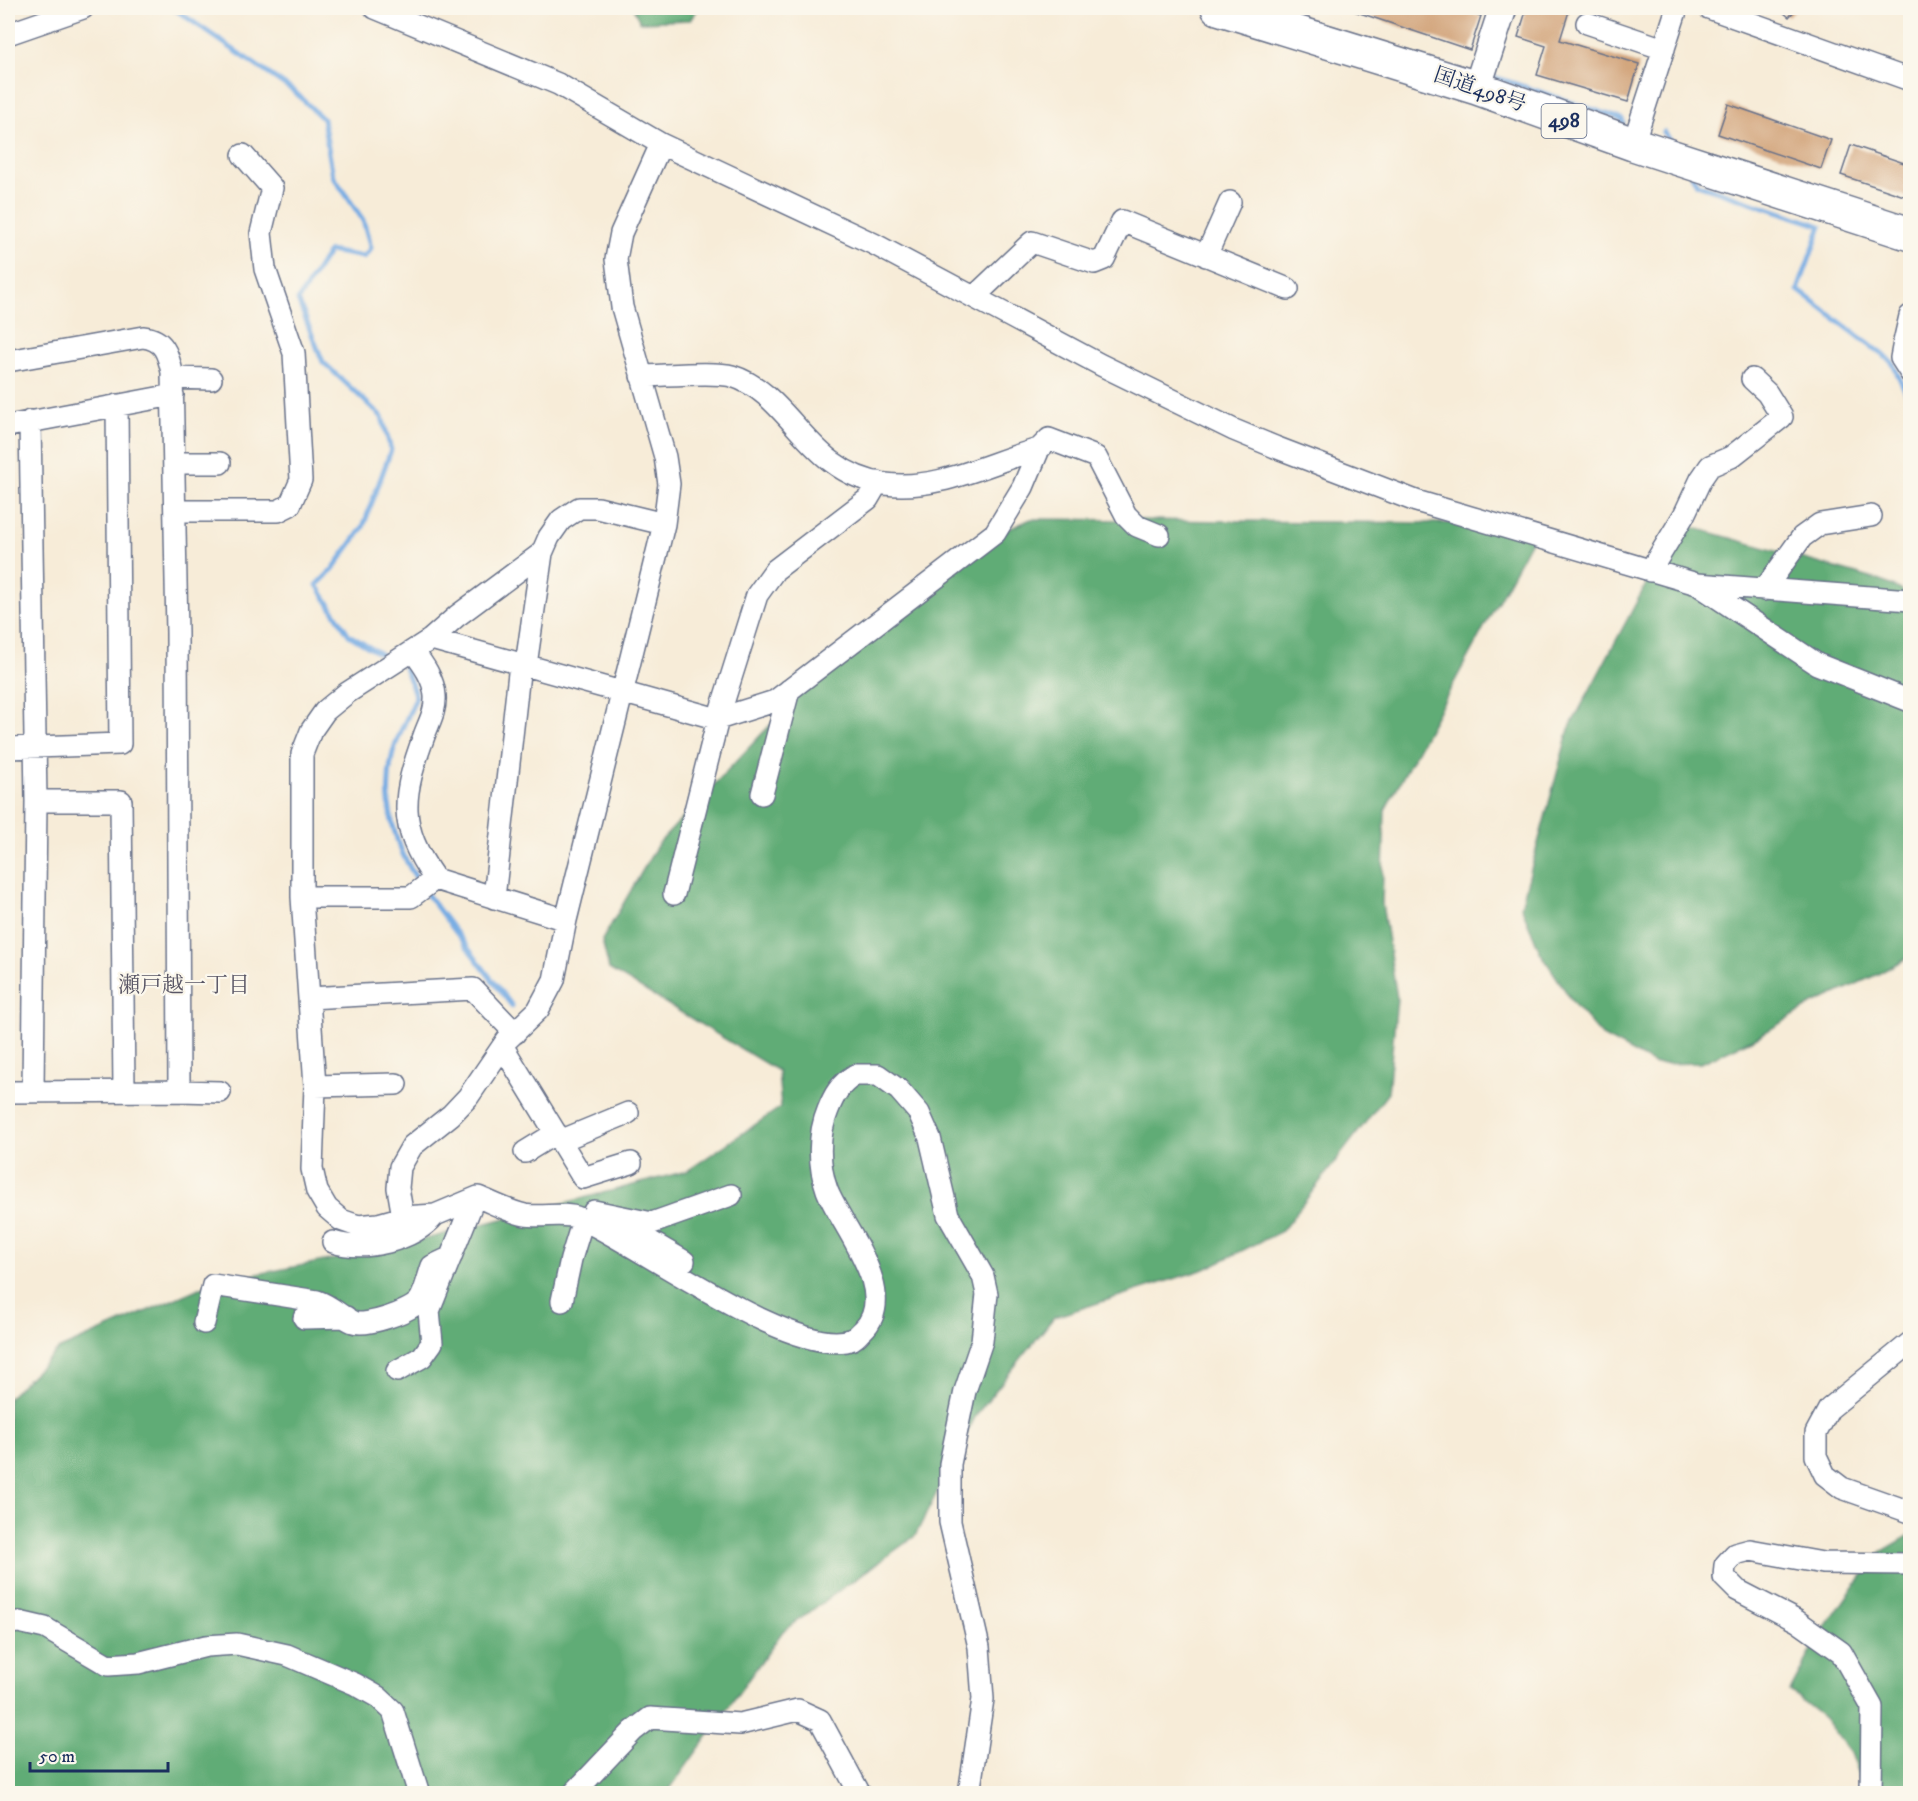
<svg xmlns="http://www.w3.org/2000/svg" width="1918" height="1801" viewBox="0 0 1918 1801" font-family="'IM FELL DW Pica','Noto Serif JP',serif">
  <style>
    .forest { fill: #60ac76; stroke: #3e6e6a; stroke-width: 1.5 }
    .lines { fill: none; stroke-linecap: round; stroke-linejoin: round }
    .stream { stroke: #75abe3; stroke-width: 5 }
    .building { fill: #d0a076 }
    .minor-casing { stroke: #687189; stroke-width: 24 }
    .tertiary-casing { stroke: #687189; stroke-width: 30 }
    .trunk-casing { stroke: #687189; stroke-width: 36 }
    .minor { stroke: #fff; stroke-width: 21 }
    .tertiary { stroke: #fff; stroke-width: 27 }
    .trunk { stroke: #fff; stroke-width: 33 }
    .labels { text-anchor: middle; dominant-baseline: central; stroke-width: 4.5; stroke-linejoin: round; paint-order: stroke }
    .shield { fill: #fbf7ec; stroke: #5e6b89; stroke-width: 1.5 }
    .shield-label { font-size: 20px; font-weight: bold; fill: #1b2f5e }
    .street-label { font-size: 21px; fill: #1b2f5e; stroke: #fbf7ec }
    .neighbourhood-label { font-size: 22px; fill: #5a5766; stroke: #fbf7ec }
  </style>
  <rect width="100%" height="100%" fill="#fbf7ec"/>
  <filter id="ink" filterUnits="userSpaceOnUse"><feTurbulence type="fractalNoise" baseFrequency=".0167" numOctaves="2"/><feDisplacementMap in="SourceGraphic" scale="12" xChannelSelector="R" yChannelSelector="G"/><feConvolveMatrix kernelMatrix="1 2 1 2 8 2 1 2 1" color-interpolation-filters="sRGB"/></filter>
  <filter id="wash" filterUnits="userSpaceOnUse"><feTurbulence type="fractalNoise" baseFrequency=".008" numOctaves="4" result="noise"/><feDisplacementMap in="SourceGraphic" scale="24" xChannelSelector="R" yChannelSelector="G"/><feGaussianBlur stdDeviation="1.35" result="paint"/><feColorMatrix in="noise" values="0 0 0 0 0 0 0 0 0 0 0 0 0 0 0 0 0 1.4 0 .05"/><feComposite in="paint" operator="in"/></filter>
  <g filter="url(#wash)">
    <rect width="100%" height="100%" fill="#f7ecd8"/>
    <path class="forest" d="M 636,8 L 699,8 L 690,20 L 640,22 L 634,10 Z
      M 1031,519 L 1540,524 L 1385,810 L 1382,904 L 1397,998 L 1388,1093 L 1282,1231 L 1205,1269 L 1054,1317 L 976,1415 L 915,1536 L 783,1631 L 667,1793 L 8,1794 L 8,1398 L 58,1350 L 211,1283 L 391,1248 L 687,1171 L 781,1107 L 778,1071 L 609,969 L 602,940 L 658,844 L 792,702 L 960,551 Z
      M 1681,524 L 1881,581 L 1910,594 L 1910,956 L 1878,974 L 1813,1004 L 1757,1037 L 1701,1063 L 1654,1064 L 1602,1036 L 1574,1004 L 1540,952 L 1521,906 L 1569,729 L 1652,573 Z
      M 1910,1535 L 1910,1793 L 1865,1793 L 1850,1752 L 1824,1718 L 1790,1691 L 1819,1637 L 1848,1595 L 1881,1552 Z"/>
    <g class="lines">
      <path class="stream" d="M 173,8 L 295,92 L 323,119 L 333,176 L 363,220 L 371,248 L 364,257 L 329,251 L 298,300 L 323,362 L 382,417 L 391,450 L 363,527 L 333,569 L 317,585 L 349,635 L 382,655
        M 1492,76 L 1622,119 L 1623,122
        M 1664,132 L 1671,142
        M 1692,176 L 1697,184 L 1821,226 L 1798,290 L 1892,362 L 1910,401
        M 405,668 L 416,697 C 409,716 396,737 392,757 C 382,803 394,848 421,885
        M 426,893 L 512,1006"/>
    </g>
    <g id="blocks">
      <path class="building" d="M 1345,8 L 1457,8 L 1481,16 L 1470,50 Z
        M 1527,8 L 1570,8 L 1560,40 L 1639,64 L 1628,102 L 1537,75 L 1546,46 L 1518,37 Z
        M 1778,8 L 1797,8 L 1789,17 Z
        M 1728,104 L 1831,140 L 1821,169 L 1718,134 Z
        M 1851,145 L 1910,165 L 1910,198 L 1841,175 Z"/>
    </g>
  </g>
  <g filter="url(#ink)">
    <use href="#blocks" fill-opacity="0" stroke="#687189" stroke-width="1.5"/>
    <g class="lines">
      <g class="minor-casing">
        <path id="minor" d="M 375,8 L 558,84 L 661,144 L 874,244 L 1101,365 L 1234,430 L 1275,447 L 1416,501 L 1697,584 L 1910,600
          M 1709,8 L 1910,80
          M 1587,23 L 1664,49
          M 8,34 L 83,8
          M 1633,144 L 1677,8
          M 1206,256 L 1230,202
          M 974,297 L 1032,242 L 1094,263 L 1104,259 L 1122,221 L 1288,289
          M 1910,316 L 1904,342 L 1910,344
          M 1904,342 L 1901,358 L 1910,372
          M 8,361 L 143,337 C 164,339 168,354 172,372 L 177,633 L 179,1091 L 8,1092
          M 172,378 L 211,379
          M 30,421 L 36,801 L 33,1091
          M 8,426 L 173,395
          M 1039,449 L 1049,439 L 1096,457 L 1126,515 L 1137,526 L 1159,535
          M 174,463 L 220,463
          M 175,511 L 278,511 L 290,505 L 301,480 L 294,353 L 265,269 L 261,233 L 272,188 L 243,155
          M 664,524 L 598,508 L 579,508 L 561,520 L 549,537 L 542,553 L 457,616 L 431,639 L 347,693 L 325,711 L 311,731 L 302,754 L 302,897 L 315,1086 L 312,1169 L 317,1191 L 327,1208 L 341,1220 L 358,1226 L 378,1224 L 403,1217 L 435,1215 L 478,1197 C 493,1203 510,1212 525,1215 C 542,1218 564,1212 579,1218 C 637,1242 796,1362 853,1339 C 857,1337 860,1332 863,1330 C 901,1293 840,1225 827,1190 C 818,1165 818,1134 828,1110 C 834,1095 840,1084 855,1075 L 878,1075 L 899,1090 L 919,1113 L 930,1138 L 948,1215 L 983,1276 L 987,1294 L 982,1341 L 965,1391 L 950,1464 L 950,1522 L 979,1647 L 983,1699 L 969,1794
          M 1650,571 L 1684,515 L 1701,479 L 1710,466 L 1731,457 L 1782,417 L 1767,393 L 1752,379
          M 1700,586 L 1817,664 L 1910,701
          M 1764,590 L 1802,537 L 1820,524 L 1871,516
          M 431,639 L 718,719 L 775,701 L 995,533 L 1023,487 L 1039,449 C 989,462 940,491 885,484 C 808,474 791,394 732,376 C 715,371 661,376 641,376
          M 413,651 C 423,664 434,679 435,696 C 436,711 429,722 424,736 C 402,796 397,825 435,879
          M 526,665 L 542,553
          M 8,748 L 120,744 L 117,405
          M 762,794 L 789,690
          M 36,801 L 121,801 L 124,1091
          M 674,894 L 718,719 L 757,595 L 775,570 L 868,499 L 878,482
          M 302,897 L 411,897 L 435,879 L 566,920
          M 494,898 L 520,664
          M 309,998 L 473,989 L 515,1033
          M 503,1047 L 583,1178 L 631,1163
          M 315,1086 L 396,1084
          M 179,1091 L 220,1092
          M 560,1141 L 628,1113
          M 525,1152 L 556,1133
          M 594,1211 L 652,1223 L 731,1195
          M 403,1217 L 398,1188 L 400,1167 L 412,1146 L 451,1115 L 468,1097 L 507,1040 L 538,1010 L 554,980 L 566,920 L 664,524 L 669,484 L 665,457 L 622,307 L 616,259 L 621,233 L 661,144
          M 619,1223 L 684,1261
          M 333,1242 C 365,1252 413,1241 435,1215
          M 562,1301 L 571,1259 L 583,1220
          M 304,1318 L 346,1317
          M 204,1323 L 213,1285 L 317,1301 C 332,1306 341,1317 353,1322 C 366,1327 410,1312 419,1301 C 425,1293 428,1277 432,1266 L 451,1257
          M 1910,1343 L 1829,1409 L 1816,1433 L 1816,1456 L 1825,1475 L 1842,1488 L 1910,1512
          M 397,1371 L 422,1357 L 432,1343 L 429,1311 L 474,1199
          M 8,1623 L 19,1622 L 45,1628 L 108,1665 L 138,1663 L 206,1646 L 237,1644 L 287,1655 L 355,1684 L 378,1697 L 393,1711 L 419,1794
          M 573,1794 L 633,1731 L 650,1718 L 740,1724 L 798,1710 L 820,1720 L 860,1794
          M 1871,1794 L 1872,1707 L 1841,1652 L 1797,1621 L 1737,1590 L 1724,1577 L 1725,1565 L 1735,1554 L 1750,1550 L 1823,1563 L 1910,1564"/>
      </g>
      <g class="tertiary-casing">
        <path id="tertiary" d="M 1477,88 L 1503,8"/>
      </g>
      <g class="trunk-casing">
        <path id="trunk" d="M 1218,8 L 1477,88 L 1633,144 L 1910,234"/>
      </g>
      <use href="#minor" class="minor"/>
      <use href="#tertiary" class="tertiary"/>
      <use href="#trunk" class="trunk"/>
    </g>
  </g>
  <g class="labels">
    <rect class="shield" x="1541.5" y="104" width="45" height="34" rx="4.5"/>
    <g class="shield-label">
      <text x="1564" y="121">498</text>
    </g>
    <g class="street-label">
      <text transform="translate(1480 90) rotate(19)">国道498号</text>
    </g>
    <g class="neighbourhood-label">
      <text x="184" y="985">瀬戸越一丁目</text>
    </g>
  </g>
  <rect width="1918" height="1801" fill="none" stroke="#fbf7ec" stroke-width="30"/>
  <path d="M30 1762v9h138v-9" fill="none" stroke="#1b2f5e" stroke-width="3"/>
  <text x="39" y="1762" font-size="18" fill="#1b2f5e" stroke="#fbf7ec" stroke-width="4.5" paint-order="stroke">50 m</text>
</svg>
